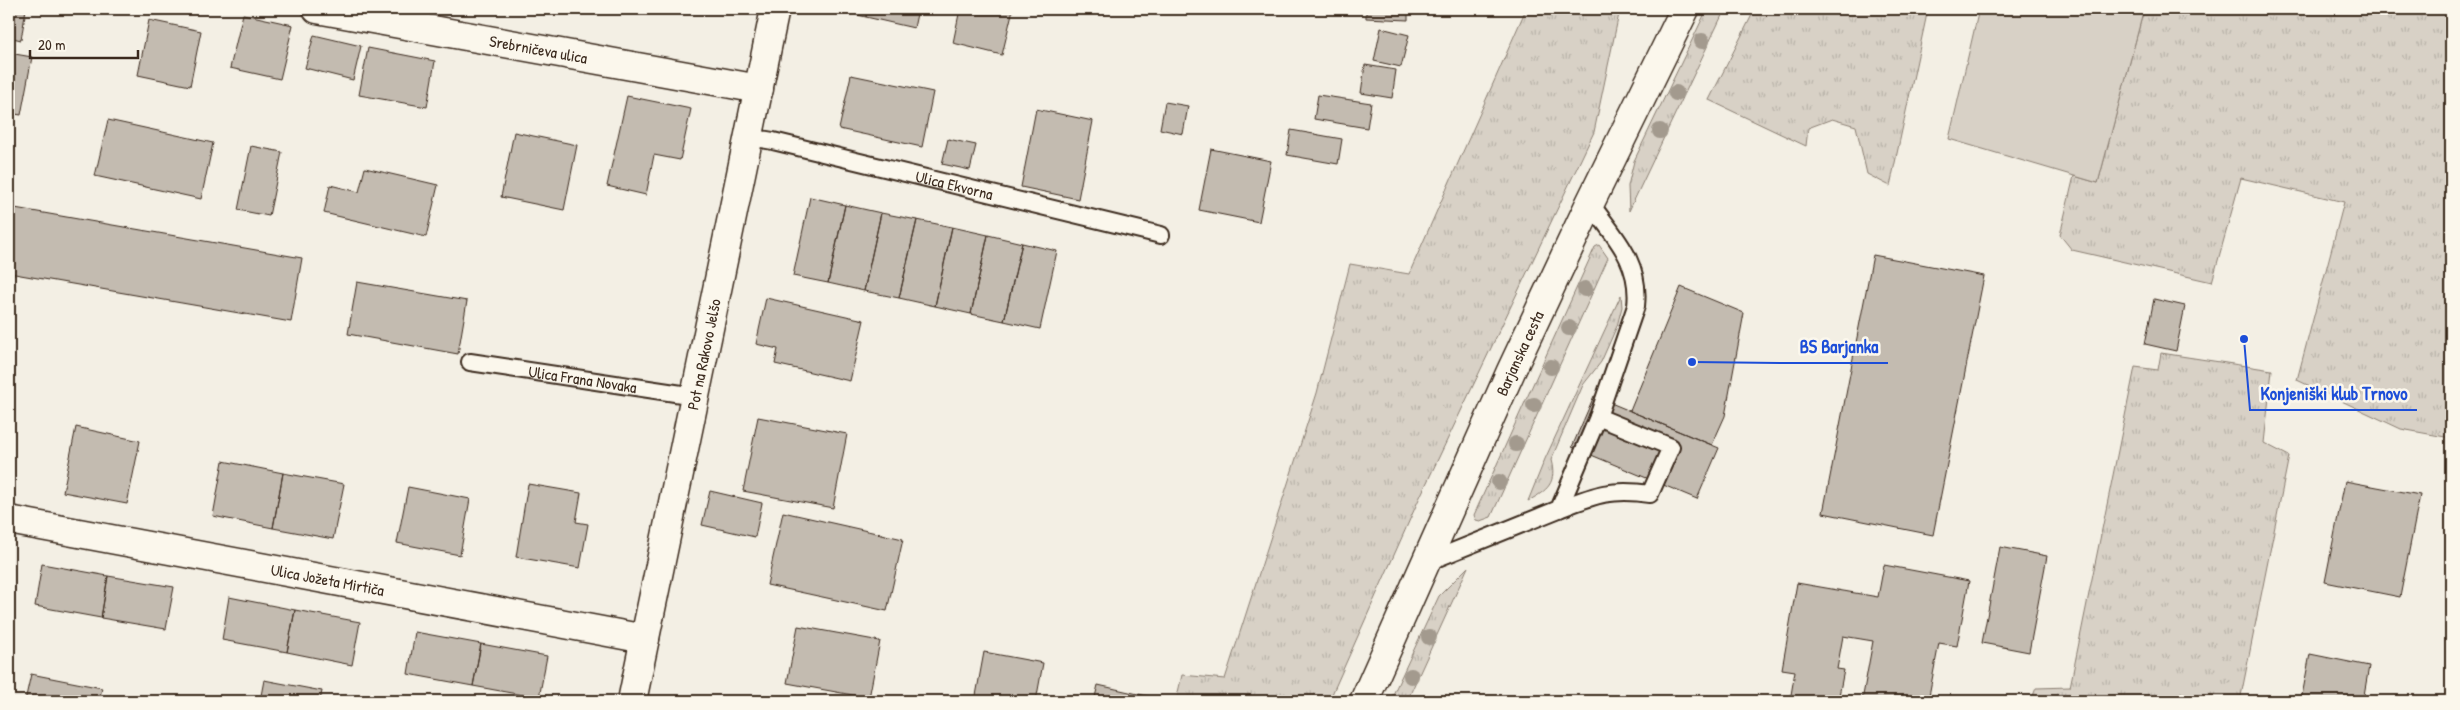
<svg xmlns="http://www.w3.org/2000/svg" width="2460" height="710" viewBox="0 0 2460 710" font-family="'Patrick Hand',sans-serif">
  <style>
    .grass { fill: url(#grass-tufts); stroke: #8a7e72 }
    .park { fill: #d8d1c6; stroke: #8a7e72 }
    .building { fill: #c3bbb0; stroke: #3b2a1e }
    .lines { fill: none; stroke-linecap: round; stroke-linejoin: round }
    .lane-casing { stroke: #3b2a1e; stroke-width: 20 }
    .street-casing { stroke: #3b2a1e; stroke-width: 31 }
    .secondary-casing { stroke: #3b2a1e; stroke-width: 31 }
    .primary-casing { stroke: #3b2a1e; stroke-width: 31 }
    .lane { stroke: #fbf7ec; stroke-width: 16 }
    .street { stroke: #fbf7ec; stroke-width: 28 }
    .secondary { stroke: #fbf7ec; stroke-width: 28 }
    .primary { stroke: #fbf7ec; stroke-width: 28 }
    .tree { fill: #a39a8e }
    .labels { text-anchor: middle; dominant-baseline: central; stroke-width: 5; stroke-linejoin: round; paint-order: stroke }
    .street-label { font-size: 16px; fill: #3b2a1e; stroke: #fbf7ec }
    .leader { fill: none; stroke: #1d4ed8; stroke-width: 2 }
    .callout-dot { fill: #1d4ed8; stroke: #fbf7ec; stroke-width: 2 }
    .callout-label { font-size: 18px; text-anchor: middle; font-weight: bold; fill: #1d4ed8; stroke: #fbf7ec; stroke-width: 5; stroke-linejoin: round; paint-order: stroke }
  </style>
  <defs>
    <pattern id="grass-tufts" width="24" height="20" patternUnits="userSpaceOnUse" patternTransform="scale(1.25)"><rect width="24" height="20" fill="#d8d1c6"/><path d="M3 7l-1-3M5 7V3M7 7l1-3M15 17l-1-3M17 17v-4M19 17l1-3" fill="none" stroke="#bab4aa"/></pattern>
  </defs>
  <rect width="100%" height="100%" fill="#f3efe4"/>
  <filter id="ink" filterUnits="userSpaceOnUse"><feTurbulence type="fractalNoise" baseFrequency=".02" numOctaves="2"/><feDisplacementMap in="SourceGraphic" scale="10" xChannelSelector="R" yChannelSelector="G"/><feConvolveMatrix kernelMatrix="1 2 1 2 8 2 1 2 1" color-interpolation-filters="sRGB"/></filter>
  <g filter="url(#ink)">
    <path class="grass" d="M 1526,9 L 1620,9 L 1594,132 L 1419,499 L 1329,701 L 1176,701 L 1182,675 L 1225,679 L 1317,393 L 1350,264 L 1409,274 Z
      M 1707,9 L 1725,9 L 1629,211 L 1628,186 L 1634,161 Z
      M 1755,9 L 1928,9 L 1890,186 L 1867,174 L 1856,126 L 1832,119 L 1808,128 L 1806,146 L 1709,100 Z
      M 2144,9 L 2451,9 L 2451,438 L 2401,429 L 2297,380 L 2344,202 L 2241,178 L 2212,282 L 2072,250 L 2060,235 L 2074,176 L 2098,183 Z
      M 1599,245 L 1608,258 L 1491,517 L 1480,521 L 1476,520 L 1474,515 L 1595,247 Z
      M 1621,295 L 1622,307 L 1617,326 L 1601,362 L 1583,385 L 1551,460 C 1557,483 1548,490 1528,501 L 1545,459 Z
      M 2161,353 L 2272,370 L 2264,443 L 2289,456 L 2240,701 L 2031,701 L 2036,688 L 2070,687 L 2135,367 L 2158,370 Z
      M 1468,567 L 1407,701 L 1390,701 L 1439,596 Z"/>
    <path class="park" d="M 1979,9 L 2144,9 L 2098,183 L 1949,139 Z"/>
    <path class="building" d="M 9,9 L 26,9 L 21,40 L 9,37 Z
      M 833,9 L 867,9 L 866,17 Z
      M 867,9 L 918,9 L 914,28 L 866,17 Z
      M 960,9 L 1013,9 L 1002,55 L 953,43 Z
      M 1366,9 L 1408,9 L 1408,20 L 1366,18 Z
      M 243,14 L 293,25 L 280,79 L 230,68 Z
      M 149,20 L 201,31 L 190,86 L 138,75 Z
      M 1381,28 L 1409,35 L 1401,67 L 1374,61 Z
      M 314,35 L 361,46 L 353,80 L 305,68 Z
      M 368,48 L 435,61 L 427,107 L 359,95 Z
      M 9,53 L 32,57 L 21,115 L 9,113 Z
      M 1365,65 L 1396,70 L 1392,98 L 1361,93 Z
      M 851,75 L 933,92 L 922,147 L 839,129 Z
      M 1318,95 L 1371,103 L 1367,128 L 1314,119 Z
      M 627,96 L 691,109 L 680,160 L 654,155 L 646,195 L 607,186 Z
      M 1165,102 L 1188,106 L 1183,134 L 1160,129 Z
      M 1036,109 L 1093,121 L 1078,199 L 1021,187 Z
      M 108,120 L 213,143 L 201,199 L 95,176 Z
      M 1291,130 L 1342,139 L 1338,164 L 1287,155 Z
      M 514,132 L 577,145 L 564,210 L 501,197 Z
      M 948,139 L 976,145 L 970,170 L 942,164 Z
      M 251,146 L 282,152 L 269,216 L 238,210 Z
      M 1211,149 L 1271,161 L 1259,222 L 1199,210 Z
      M 365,168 L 438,185 L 426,237 L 324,213 L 330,185 L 359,192 Z
      M 810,197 L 845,205 L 828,283 L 793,276 Z
      M 845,205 L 881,213 L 864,291 L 828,283 Z
      M 9,207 L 302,258 L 291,322 L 9,273 Z
      M 881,213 L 917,220 L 899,298 L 864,291 Z
      M 917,220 L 952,227 L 935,306 L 899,298 Z
      M 952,227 L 988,235 L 971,314 L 935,306 Z
      M 988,235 L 1022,243 L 1004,321 L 971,314 Z
      M 1022,243 L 1057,251 L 1040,329 L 1004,321 Z
      M 1873,255 L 1984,276 L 1933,535 L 1823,513 Z
      M 357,282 L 467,301 L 458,354 L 348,334 Z
      M 1681,287 L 1744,313 L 1725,416 L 1712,445 L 1630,411 Z
      M 766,298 L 864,320 L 850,381 L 775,364 L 778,349 L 756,344 Z
      M 2154,299 L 2185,306 L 2176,351 L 2145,344 Z
      M 1594,396 L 1719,448 L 1697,499 L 1572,447 Z
      M 758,417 L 847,434 L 833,508 L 743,491 Z
      M 76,427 L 140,441 L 127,504 L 63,492 Z
      M 223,461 L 283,473 L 273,528 L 213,516 Z
      M 283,473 L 344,484 L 333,539 L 273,528 Z
      M 2345,481 L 2420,495 L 2400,597 L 2325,582 Z
      M 528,484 L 581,493 L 576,522 L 588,524 L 580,568 L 516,557 Z
      M 408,487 L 470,499 L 460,555 L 397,543 Z
      M 710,491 L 762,503 L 755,537 L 702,525 Z
      M 783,512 L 903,539 L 887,611 L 767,585 Z
      M 2000,547 L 2047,556 L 2029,652 L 1982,643 Z
      M 42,564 L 108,576 L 101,618 L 35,606 Z
      M 1884,565 L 1969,581 L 1957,646 L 1939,643 L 1928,701 L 1862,701 L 1873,641 L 1843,636 L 1837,669 L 1844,670 L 1838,701 L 1790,701 L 1795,671 L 1782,669 L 1797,583 L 1878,597 Z
      M 108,576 L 174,587 L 166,629 L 101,618 Z
      M 229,597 L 295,610 L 287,652 L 222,640 Z
      M 295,610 L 360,622 L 352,665 L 287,652 Z
      M 798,626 L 880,641 L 869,698 L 787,683 Z
      M 415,632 L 481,644 L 473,686 L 408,674 Z
      M 481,644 L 547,656 L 539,698 L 473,686 Z
      M 984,652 L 1043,663 L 1036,701 L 975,701 Z
      M 2310,654 L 2369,666 L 2363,701 L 2301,701 Z
      M 31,674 L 102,688 L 99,701 L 25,701 Z
      M 264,680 L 322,691 L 320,701 L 260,701 Z
      M 1098,685 L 1156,698 L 1155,701 L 1094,701 Z
      M 724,697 L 745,701 L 723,701 Z"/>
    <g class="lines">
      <g class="lane-casing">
        <g id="lane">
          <path id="s1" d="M 749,137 L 773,141 L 1161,235"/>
          <path id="s2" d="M 470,362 L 695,396"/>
          <path d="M 1559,509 C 1595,495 1611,488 1650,494 L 1671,447 L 1598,417"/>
          <path d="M 1425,563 L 1559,509 L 1598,417 L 1636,306 C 1641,262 1614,236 1590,203"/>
        </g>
      </g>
      <g class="street-casing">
        <g id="street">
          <path id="s3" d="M 317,9 L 759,89"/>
          <path id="s4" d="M 9,520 L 645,639"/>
        </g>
      </g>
      <g class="secondary-casing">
        <g id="secondary">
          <path id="s5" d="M 632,701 L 775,9"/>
        </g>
      </g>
      <g class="primary-casing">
        <g id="primary">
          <path id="s6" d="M 1364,701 L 1511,371 L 1590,203 L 1685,9"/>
        </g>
      </g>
      <use href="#lane" class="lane"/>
      <use href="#street" class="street"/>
      <use href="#secondary" class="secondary"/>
      <use href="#primary" class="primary"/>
    </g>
    <g class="tree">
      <circle cx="1702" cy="41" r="8"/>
      <circle cx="1676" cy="93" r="8"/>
      <circle cx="1660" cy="131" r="8"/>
      <circle cx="1585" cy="289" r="8"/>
      <circle cx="1569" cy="328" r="8"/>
      <circle cx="1551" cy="367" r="8"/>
      <circle cx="1534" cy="405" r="8"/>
      <circle cx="1516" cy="444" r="8"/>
      <circle cx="1499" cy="482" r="8"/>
      <circle cx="1429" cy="637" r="8"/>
      <circle cx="1411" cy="676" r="8"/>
    </g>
  </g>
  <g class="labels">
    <g class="street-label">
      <text stroke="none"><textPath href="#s3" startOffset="225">Srebrničeva ulica</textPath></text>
      <text stroke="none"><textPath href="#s1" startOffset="211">Ulica Ekvorna</textPath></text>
      <text stroke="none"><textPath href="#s6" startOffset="381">Barjanska cesta</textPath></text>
      <text stroke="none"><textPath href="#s5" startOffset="354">Pot na Rakovo Jelšo</textPath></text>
      <text stroke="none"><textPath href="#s2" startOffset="114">Ulica Frana Novaka</textPath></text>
      <text stroke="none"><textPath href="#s4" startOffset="324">Ulica Jožeta Mirtiča</textPath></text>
    </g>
  </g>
  <path class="leader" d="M1692 362L1790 363H1888M2244 339L2250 410H2417"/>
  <g class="callout-dot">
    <circle cx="1692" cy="362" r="5"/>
    <circle cx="2244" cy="339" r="5"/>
  </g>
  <g class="callout-label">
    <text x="1839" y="353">BS Barjanka</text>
    <text x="2334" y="400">Konjeniški klub Trnovo</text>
  </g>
  <rect width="2460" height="710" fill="none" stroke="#fbf7ec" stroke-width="30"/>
  <rect x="15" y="15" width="2430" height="680" fill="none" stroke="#3b2a1e" stroke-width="2" filter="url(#ink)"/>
  <path d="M30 50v8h108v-8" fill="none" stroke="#3b2a1e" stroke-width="2.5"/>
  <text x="38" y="50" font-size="15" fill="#3b2a1e" stroke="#fbf7ec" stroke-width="4" paint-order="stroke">20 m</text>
</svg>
